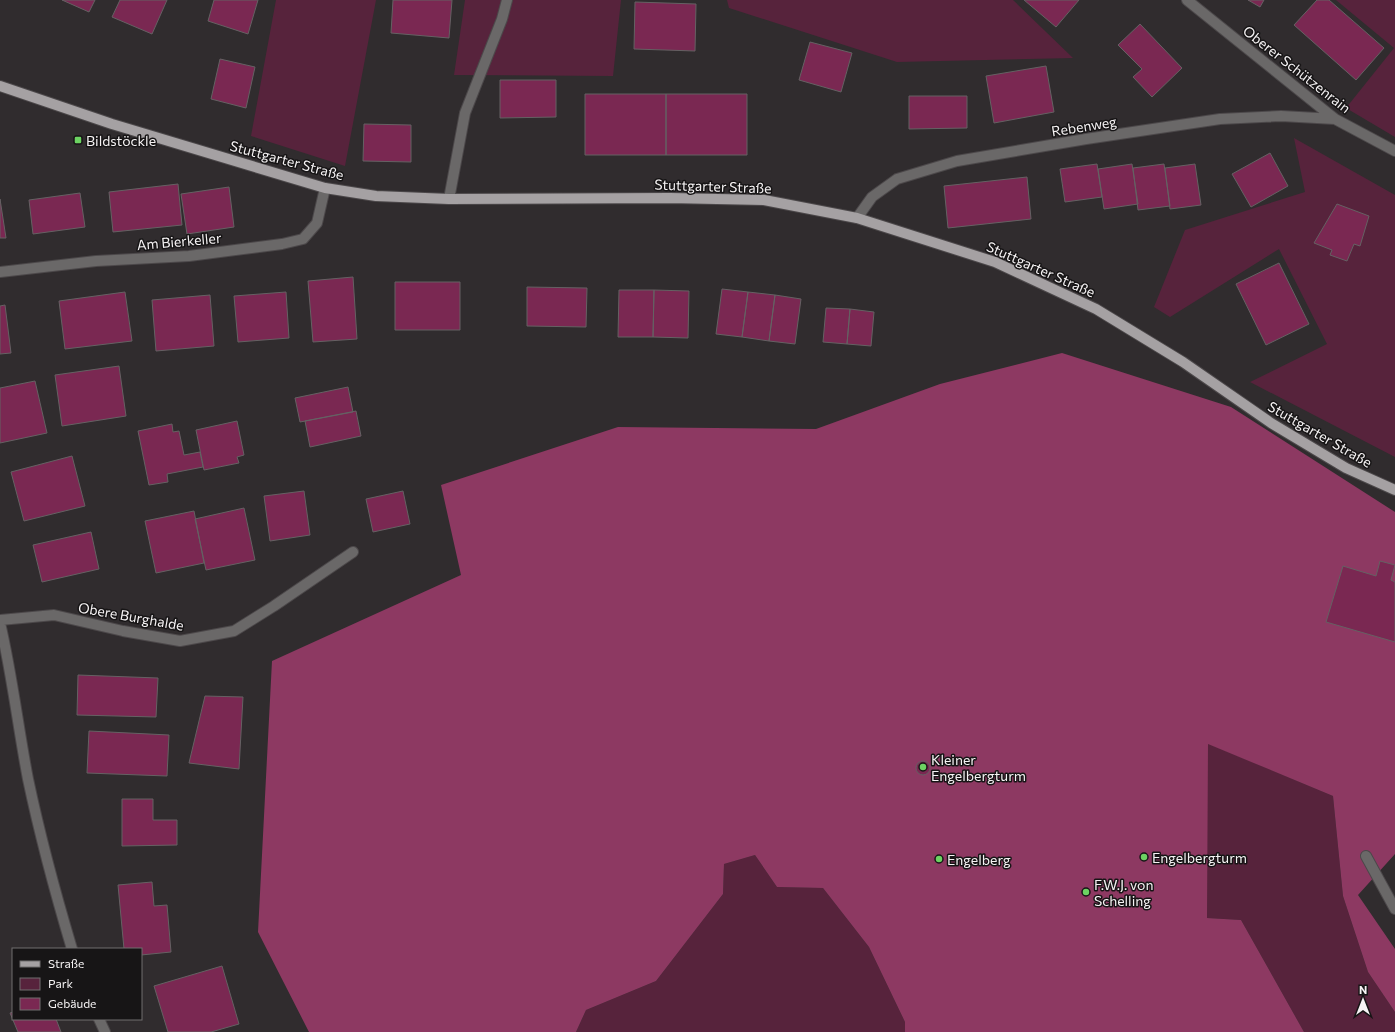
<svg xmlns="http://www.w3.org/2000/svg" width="1395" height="1032" viewBox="0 0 1395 1032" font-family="Commissioner,sans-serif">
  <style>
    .green { fill: #57233c }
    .forest { fill: #8d3962 }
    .building { fill: #7a2852; stroke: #656163 }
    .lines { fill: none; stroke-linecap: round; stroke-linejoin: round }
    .minor-casing { stroke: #4c484a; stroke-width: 12 }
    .major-casing { stroke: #4c484a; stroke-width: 12 }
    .minor { stroke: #6a6868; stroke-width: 10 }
    .major { stroke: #a5a1a3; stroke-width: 10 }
    .poi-dot { fill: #6cd362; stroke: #171516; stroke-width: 1.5 }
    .labels { text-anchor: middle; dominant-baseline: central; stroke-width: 3; stroke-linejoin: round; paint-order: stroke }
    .street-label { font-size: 14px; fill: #f6f3f4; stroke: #171516 }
    .poi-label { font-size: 14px; fill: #f6f3f4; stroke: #171516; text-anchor: start }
  </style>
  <rect width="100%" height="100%" fill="#302c2e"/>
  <path class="green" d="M 276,0 L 376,0 L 345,166 L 251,136 Z
    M 465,0 L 621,0 L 613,76 L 454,75 Z
    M 727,0 L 1013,0 L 1073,58 L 897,62 L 729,8 Z
    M 1336,0 L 1395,0 L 1395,137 L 1346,108 L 1394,48 Z
    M 1294,138 L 1395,195 L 1395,457 L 1250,382 L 1327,344 L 1279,249 L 1170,317 L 1154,307 L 1185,230 L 1305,192 Z
    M 1207,743 L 1333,796 L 1343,896 L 1368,972 L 1395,1012 L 1395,1032 L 1304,1032 L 1241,920 L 1207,918 Z
    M 755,855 L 777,887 L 823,888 L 869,947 L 905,1022 L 905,1032 L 576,1032 L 586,1010 L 656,981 L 723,894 L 724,864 Z"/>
  <path class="forest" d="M 1062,353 L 1231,407 L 1395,512 L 1395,854 L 1358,895 L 1395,949 L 1395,1012 L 1368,972 L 1343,896 L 1333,796 L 1208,744 L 1207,918 L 1241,920 L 1304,1032 L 905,1032 L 905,1022 L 869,947 L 823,888 L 777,887 L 755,855 L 724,864 L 723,894 L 656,981 L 586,1010 L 576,1032 L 309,1032 L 258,932 L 272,661 L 461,575 L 441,485 L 618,427 L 816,429 L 940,384 Z"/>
  <path class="building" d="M 62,0 L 95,0 L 89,12 Z
    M 120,0 L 167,0 L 152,34 L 112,17 Z
    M 214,0 L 258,0 L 248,34 L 208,21 Z
    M 393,0 L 452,0 L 449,38 L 391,33 Z
    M 1024,0 L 1079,0 L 1056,27 Z
    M 1248,0 L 1264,0 L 1260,7 Z
    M 1317,0 L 1329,0 L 1384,48 L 1356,80 L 1294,25 Z
    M 635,2 L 696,4 L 695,51 L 634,49 Z
    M 1140,24 L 1182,68 L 1152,97 L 1133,77 L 1142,69 L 1118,45 Z
    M 810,42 L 852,53 L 841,92 L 799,80 Z
    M 220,59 L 255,67 L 246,108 L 211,99 Z
    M 1046,66 L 1054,112 L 994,123 L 986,76 Z
    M 500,80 L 556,80 L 556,117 L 500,118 Z
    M 585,94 L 666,94 L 666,155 L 585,155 Z
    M 666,94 L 747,94 L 747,155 L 666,155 Z
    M 909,96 L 967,96 L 967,128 L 909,129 Z
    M 364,124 L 411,125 L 411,162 L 363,161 Z
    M 1270,153 L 1288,186 L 1251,207 L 1232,174 Z
    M 1097,164 L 1102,197 L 1065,202 L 1060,169 Z
    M 1132,164 L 1138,204 L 1104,209 L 1098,169 Z
    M 1164,164 L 1170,206 L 1138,210 L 1133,168 Z
    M 1195,164 L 1201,205 L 1170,209 L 1165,168 Z
    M 1027,177 L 1031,219 L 948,228 L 944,186 Z
    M 178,184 L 182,225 L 113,232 L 109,192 Z
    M 229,187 L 234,227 L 187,234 L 181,194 Z
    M 80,193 L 85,227 L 33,234 L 29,200 Z
    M 0,199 L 6,238 L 0,238 Z
    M 1337,204 L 1369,216 L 1360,246 L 1354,244 L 1347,261 L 1330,255 L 1332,250 L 1314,243 Z
    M 1279,263 L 1309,324 L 1266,345 L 1236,284 Z
    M 353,277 L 357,339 L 313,342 L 308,281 Z
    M 395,282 L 460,282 L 460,330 L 395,330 Z
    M 527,287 L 587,288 L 586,327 L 527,326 Z
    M 722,289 L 748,292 L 742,337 L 716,334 Z
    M 619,290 L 654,290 L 653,337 L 618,337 Z
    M 654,290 L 689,291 L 688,338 L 653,337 Z
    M 125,292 L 132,341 L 65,349 L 59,301 Z
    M 286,292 L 289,338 L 238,342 L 234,296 Z
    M 748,292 L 775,295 L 769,341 L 742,337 Z
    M 210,295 L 214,346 L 156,351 L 152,300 Z
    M 775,295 L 801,299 L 795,344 L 769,341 Z
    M 5,305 L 11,353 L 0,354 L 0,306 Z
    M 826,308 L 850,309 L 847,344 L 823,342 Z
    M 850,309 L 874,312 L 871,346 L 847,344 Z
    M 119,366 L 126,416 L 62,426 L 55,375 Z
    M 35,381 L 47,433 L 0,443 L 0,388 Z
    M 348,387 L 353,412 L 300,422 L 295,398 Z
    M 356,411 L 361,436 L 310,447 L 305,421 Z
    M 237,421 L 244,455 L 237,457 L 239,463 L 204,470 L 196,430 Z
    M 172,424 L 173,432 L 179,431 L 184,455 L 200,452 L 203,467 L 167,474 L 168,482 L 149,485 L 138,431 Z
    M 72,456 L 85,506 L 24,521 L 11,472 Z
    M 304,491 L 310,535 L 270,541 L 264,496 Z
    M 403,491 L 410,524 L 373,532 L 366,499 Z
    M 244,508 L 255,560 L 206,570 L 195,519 Z
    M 194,511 L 204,563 L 156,573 L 145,521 Z
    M 91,532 L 99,569 L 42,582 L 33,545 Z
    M 1380,561 L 1395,565 L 1391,580 L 1395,582 L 1395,642 L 1326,622 L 1343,566 L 1376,576 Z
    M 78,675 L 158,678 L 156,717 L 77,715 Z
    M 205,696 L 243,697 L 239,769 L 189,763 Z
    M 89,731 L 169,735 L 167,776 L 87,773 Z
    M916 768a7 7 0 1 1 14 0a7 7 0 1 1-14 0Z
    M 122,799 L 153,799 L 153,820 L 177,820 L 177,845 L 122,846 Z
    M 152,882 L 154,906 L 167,905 L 171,952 L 141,955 L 141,949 L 124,949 L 118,885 Z
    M 222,966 L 239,1024 L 211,1032 L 168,1032 L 154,986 Z
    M 13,1012 L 13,1019 L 56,1019 L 61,1032 L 18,1032 L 10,1013 Z"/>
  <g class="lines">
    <g class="minor-casing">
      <path id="minor" d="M 1187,0 L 1335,119 L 1395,151
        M 449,199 L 465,113 L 502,19 L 507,0
        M 857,218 L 872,197 L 897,179 L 957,161 L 1086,139 L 1220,119 L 1281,116 L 1335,119
        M 0,272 L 96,261 L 189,256 L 282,244 L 303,239 L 317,223 L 325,188
        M 0,620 L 54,615 L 123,631 L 180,641 L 234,631 L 274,606 L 353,552
        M 0,623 C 12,674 18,727 28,779 C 40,836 55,892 72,949
        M 1366,856 L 1395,909
        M 99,1019 L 105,1032"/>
    </g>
    <g class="major-casing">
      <path id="major" d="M 0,86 L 112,124 L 325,188 L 376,196 L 449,199 L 670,198 L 764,200 L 857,218 L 995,262 L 1096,309 L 1183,362 L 1271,423 L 1346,468 L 1395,490"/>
    </g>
    <use href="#minor" class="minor"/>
    <use href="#major" class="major"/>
  </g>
  <g class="poi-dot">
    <rect x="74" y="136" width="8" height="8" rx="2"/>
    <circle cx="923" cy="767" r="4"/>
    <circle cx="1144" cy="857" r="4"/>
    <circle cx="939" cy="859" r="4"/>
    <circle cx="1086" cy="892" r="4"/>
  </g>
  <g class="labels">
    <g class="street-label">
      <text transform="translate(1297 69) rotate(38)">Oberer Schützenrain</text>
      <text transform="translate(1084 126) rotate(-9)">Rebenweg</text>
      <text transform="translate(287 160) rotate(15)">Stuttgarter Straße</text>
      <text transform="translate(713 186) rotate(2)">Stuttgarter Straße</text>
      <text transform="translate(179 241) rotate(-5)">Am Bierkeller</text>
      <text transform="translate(1041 269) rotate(24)">Stuttgarter Straße</text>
      <text transform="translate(1320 434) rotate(30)">Stuttgarter Straße</text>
      <text transform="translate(131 616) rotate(10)">Obere Burghalde</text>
    </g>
    <g class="poi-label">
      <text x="86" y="140">Bildstöckle</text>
      <text x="931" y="759">Kleiner<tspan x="931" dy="16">Engelbergturm</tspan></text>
      <text x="1152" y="857">Engelbergturm</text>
      <text x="947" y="859">Engelberg</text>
      <text x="1094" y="884">F.W.J. von<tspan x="1094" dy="16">Schelling</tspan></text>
    </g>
  </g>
  <rect x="12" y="948" width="130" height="72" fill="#171516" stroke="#706e6f"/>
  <rect x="20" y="961" width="20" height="6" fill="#a5a1a3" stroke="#706e6f"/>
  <text x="48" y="968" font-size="12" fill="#f6f3f4">Straße</text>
  <rect x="20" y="978" width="20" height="12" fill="#57233c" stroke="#706e6f"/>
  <text x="48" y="988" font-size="12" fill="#f6f3f4">Park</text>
  <rect x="20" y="998" width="20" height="12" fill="#7a2852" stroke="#706e6f"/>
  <text x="48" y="1008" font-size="12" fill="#f6f3f4">Gebäude</text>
  <g transform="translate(1363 1000)" stroke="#171516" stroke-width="3" paint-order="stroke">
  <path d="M0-3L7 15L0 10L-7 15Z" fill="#f6f3f4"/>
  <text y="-6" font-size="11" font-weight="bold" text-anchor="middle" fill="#f6f3f4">N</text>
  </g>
</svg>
